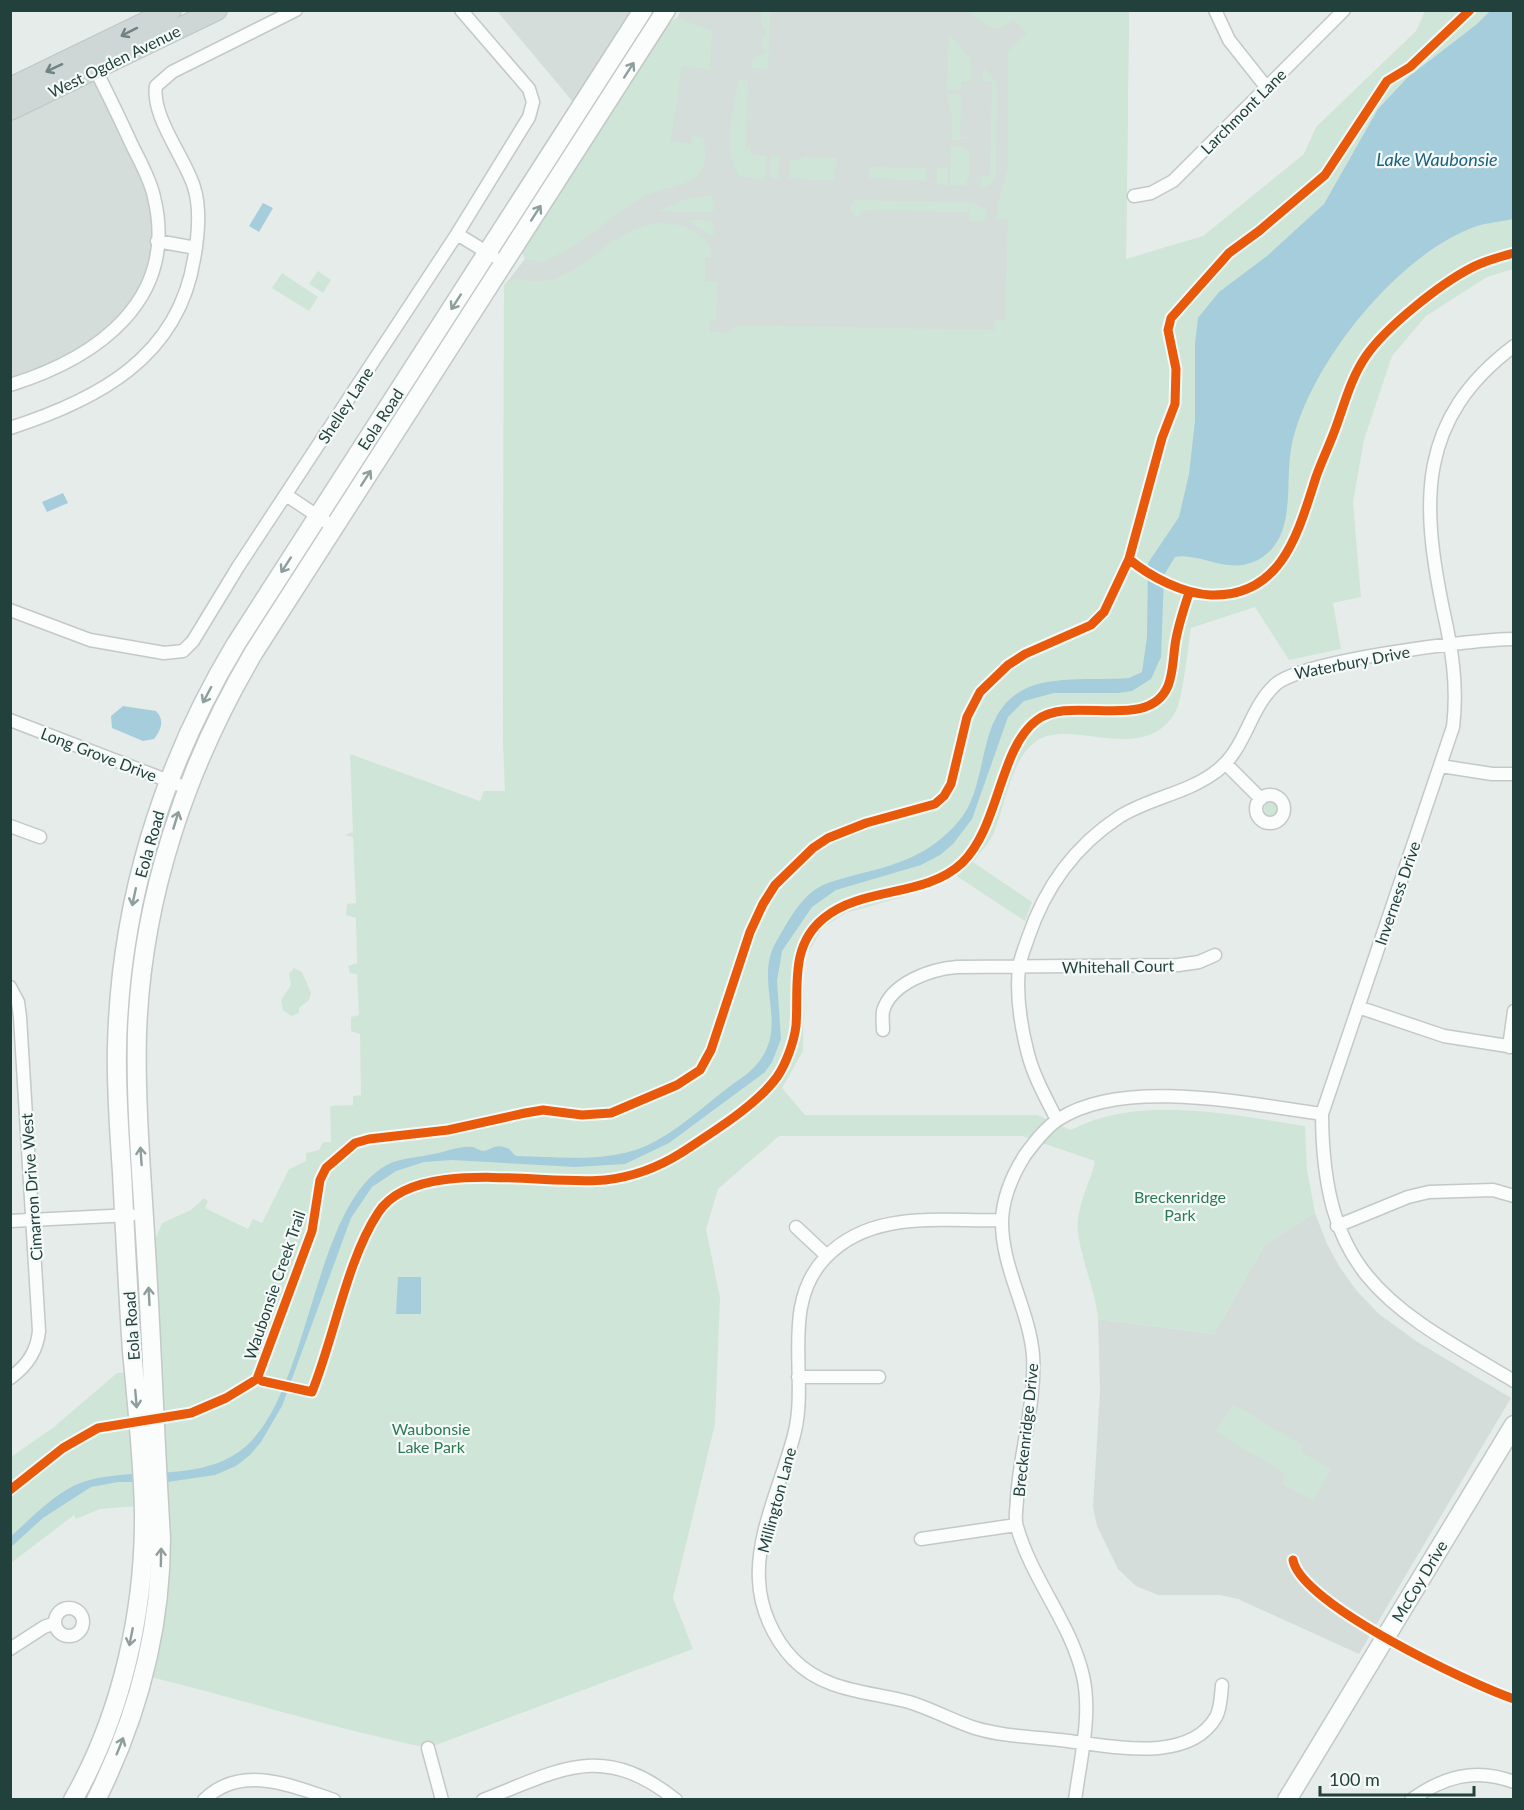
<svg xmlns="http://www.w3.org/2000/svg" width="1524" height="1810" viewBox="0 0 1524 1810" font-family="Lato,sans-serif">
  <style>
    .built { fill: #d4ddda }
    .green { fill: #cfe5d8 }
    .water { fill: #a6cddb }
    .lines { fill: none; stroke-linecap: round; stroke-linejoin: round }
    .street-casing { stroke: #c3c9c7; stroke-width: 15 }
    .secondary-casing { stroke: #c2c9c7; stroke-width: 21 }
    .primary-casing { stroke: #bdc7c6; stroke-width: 22 }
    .street { stroke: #fbfcfc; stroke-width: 12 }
    .secondary { stroke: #fbfcfc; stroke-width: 18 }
    .primary { stroke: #ced7d6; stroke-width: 20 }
    .cycleway-casing { stroke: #f5faf8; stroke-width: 13 }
    .cycleway { stroke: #e8590c; stroke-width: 9 }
    .oneway { stroke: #6f8482 }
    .oneway2 { stroke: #8e9e9c }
    .labels { text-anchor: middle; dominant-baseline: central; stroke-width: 4.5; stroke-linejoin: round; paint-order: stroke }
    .street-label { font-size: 16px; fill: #22413d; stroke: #f5faf8 }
    .park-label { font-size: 16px; fill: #2a7a53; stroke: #f5faf8 }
    .water-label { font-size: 18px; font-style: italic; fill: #196280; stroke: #f5faf8 }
  </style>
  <rect width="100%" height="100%" fill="#e6ecea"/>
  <path class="built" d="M 681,10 L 1129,11 L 1126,259 L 503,745 L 504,286 L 525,259 L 521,251 L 672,21 L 677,18 Z
    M 497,11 L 631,11 L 573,102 Z
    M 105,74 L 154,181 L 160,252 L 124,326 L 11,388 L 11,115 Z
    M 1315,1213 L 1327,1244 L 1339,1266 L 1356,1290 L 1379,1314 L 1416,1341 L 1511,1398 L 1359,1654 L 1238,1599 L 1220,1595 L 1158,1595 L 1136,1586 L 1118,1569 L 1097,1526 L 1093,1507 L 1100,1391 L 1098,1319 L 1214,1334 L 1265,1244 Z"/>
  <path class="green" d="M 761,11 L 770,11 L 768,69 L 751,68 L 753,59 L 766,52 L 761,43 L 766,31 L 761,22 Z
    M 969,11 L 1129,11 L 1126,259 L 1203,236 L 1304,154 L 1316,127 L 1416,31 L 1425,11 L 1513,11 L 1513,269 L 1487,277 L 1426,316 L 1392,356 L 1364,440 L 1353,502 L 1361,597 L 1333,603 L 1341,649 L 1289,660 L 1255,607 L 1191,628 C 1188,646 1183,700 1175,713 C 1142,767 1069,716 1035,742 C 1010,761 1006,804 994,832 C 990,843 980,852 973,862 L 1032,902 L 1025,921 L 955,875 L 906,896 L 846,913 L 822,928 L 804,961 L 803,1051 L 782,1088 L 805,1115 L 1037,1115 L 1071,1130 C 1139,1094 1232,1115 1305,1126 L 1307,1169 L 1315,1213 L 1265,1244 L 1214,1334 L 1098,1319 C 1096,1288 1074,1244 1078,1219 C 1080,1199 1091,1180 1095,1161 L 1022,1136 L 779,1136 L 718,1189 L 706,1229 L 720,1298 L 715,1424 L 673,1598 L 693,1649 L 428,1748 C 335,1729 244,1700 151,1677 L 149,1505 L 100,1509 L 76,1519 L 74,1515 L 11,1563 L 11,1457 L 54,1427 L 117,1373 L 140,1372 L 138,1311 L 145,1350 L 157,1322 L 155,1240 L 162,1223 L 191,1210 L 204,1198 L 208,1201 L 205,1208 L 248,1229 L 253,1219 L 262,1223 L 289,1169 L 306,1161 L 306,1153 L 319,1150 L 323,1142 L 331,1142 L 330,1106 L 353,1105 L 353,1096 L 361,1095 L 360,1034 L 351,1031 L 351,1017 L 359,1015 L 357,974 L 350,973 L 348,966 L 357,963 L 356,918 L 346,915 L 347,904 L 356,903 L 353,837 L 345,835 L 353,832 L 350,754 L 480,801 L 484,791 L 505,791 L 503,745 L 504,286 L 511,280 C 527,279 541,284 557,278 C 602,259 635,205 690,229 C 702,234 711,244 713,257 L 705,257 L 705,281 L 717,282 L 716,321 L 709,321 L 709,332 L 730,333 L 737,325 L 995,330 L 995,320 L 1005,320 L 1008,219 L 997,219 L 998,204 L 1008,168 L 1008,52 L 1027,33 L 1013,19 C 997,37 982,24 969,11 Z
    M 677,18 L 712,31 L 710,70 L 682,66 L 671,141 L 691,144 L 693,135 L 703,138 C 705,149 708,164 700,173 C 689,187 664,187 649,194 C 619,209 570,255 543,261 C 537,262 531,260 525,259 L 521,251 L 665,26 Z
    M 949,34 L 971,59 L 971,81 L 961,81 L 961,90 L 947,90 Z
    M 984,69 L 997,83 L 996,176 L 992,183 L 983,188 L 980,186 L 981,177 L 990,175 L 992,82 L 982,81 Z
    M 739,80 L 748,81 L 746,147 L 751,148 L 751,155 L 766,156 L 765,176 L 763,180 L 741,177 C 721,160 734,104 739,80 Z
    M 947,94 L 961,95 L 960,137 L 970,137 L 952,141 L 952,115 Z
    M 947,146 L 948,185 L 937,184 L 937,168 L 947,168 Z
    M 951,146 L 961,147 L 969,152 L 969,177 L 965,185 L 950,185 Z
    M 771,156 L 780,156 L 778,179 L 770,177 Z
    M 802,157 L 836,158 L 834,181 L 789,178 L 790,160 L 801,160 Z
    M 869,167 L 926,168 L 926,181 L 869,178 Z
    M 712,196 L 714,210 L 709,213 L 658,211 L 689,198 Z
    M 856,200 L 973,203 L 986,209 L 987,216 L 982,221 L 969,221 L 969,212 L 863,210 L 859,216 L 853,215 L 850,208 Z
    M 687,220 L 712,221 L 714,235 L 709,235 Z
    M 318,271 L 331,280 L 323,293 L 309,284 Z
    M 282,273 L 318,297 L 309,311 L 272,288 Z
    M1264 809a7 7 0 1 1 14 0a7 7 0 1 1-14 0Z
    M 144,894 L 143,917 L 129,1110 C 116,1043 130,960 144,894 Z
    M 294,968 L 302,972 L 311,993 L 309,1000 L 299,1008 L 299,1013 L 291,1016 L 283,1010 L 281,1000 L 291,985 L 289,974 Z
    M 1233,1404 L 1303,1446 L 1300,1451 L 1331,1470 L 1313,1501 L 1281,1483 L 1286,1474 L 1216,1432 Z
    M 138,1639 L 145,1641 L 124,1718 L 89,1799 L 80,1800 Z"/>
  <path class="water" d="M 1490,11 L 1513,11 L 1513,219 C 1499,222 1482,223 1469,229 C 1393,260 1306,369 1291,449 C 1285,483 1296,533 1264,556 C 1232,579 1202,552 1175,557 L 1164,575 L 1161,657 L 1151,679 L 1132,691 L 1118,693 L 1054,693 L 1024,701 L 1008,717 L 972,819 L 953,844 L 940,855 L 921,865 L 836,890 L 812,907 L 782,951 L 777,981 L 781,1039 L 772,1062 L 765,1072 L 669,1143 L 625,1164 L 575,1167 L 452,1160 L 424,1162 L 396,1171 L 372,1187 L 351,1218 L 282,1406 L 261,1442 L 250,1455 L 236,1466 L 215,1475 L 167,1482 L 118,1482 L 91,1487 L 43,1518 L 11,1547 L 11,1536 C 32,1518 56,1491 83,1482 C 135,1465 200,1485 245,1447 C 313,1388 313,1195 393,1162 C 405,1158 420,1157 433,1154 C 445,1152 461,1145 473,1147 C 476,1148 479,1150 482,1151 C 491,1151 494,1143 507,1148 C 512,1150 512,1154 517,1156 C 561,1157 613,1164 654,1142 C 688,1124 715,1095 747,1074 C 797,1032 751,986 776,942 C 786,925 797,903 813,891 C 825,882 841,879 855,875 C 896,865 930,855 958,822 C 990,786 975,720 1018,693 C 1045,674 1096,681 1129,678 L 1142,672 L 1147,637 L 1148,563 L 1179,517 L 1189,474 L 1195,421 L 1195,343 L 1198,318 L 1219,292 L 1267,256 L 1324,204 L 1378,109 L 1407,78 L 1477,24 Z
    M 263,203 L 273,208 L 259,232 L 249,226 Z
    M 63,493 L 68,503 L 47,512 L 42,502 Z
    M 123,706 L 156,711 C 165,720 161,730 154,739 L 143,741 L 112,728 L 111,716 Z
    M 398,1277 L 421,1277 L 421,1314 L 396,1314 Z"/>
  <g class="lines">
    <g class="street-casing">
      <path id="street" d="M 1215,10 L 1229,40 L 1267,88
        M 1134,196 L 1151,193 L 1173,181 L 1344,10
        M 457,234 L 493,256
        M 157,241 L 196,248
        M 1514,346 C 1417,419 1421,502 1443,609 C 1452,649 1458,686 1453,727 L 1322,1114 C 1323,1276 1387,1306 1514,1381
        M 10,385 C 97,358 179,300 154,197 C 150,178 139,160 131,143 C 119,117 106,90 93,65
        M 10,428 C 97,400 178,358 194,259 C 198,237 201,209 194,187 C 185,158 151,116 156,86 L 172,72 L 296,10
        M 286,495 L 334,527
        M 10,610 L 90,640 L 164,653 L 183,651 L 193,641 L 238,567 L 457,234 L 529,117 L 533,102 L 529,89 L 461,10
        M 10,720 L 187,788
        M 1226,764 L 1261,799
        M 1441,766 L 1492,774 L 1514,774
        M1256 809a14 14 0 1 1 28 0a14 14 0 1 1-28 0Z
        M 10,826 L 40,837
        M 10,987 L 18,1002 L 20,1017 L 39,1331 C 37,1352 27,1366 10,1378
        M 1358,1007 L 1444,1036 L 1514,1047
        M 883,1030 C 883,1024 882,1017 883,1011 C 891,983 931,969 957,967 L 1178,965 L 1199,962 L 1215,955
        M 1509,1047 L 1514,1011
        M 1057,1120 C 1046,1098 1034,1077 1028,1054 C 1021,1027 1016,995 1019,968 C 1020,958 1025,947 1028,938 C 1045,887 1075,846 1119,817 C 1149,798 1185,794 1214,773 C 1246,751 1248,710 1275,685 C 1299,661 1474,639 1514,639
        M 1002,1220 C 942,1222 872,1209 826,1257 C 780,1304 808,1375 795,1431 C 784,1478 756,1532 759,1580 C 760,1608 773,1638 793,1659 C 825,1692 868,1691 909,1702 C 932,1709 953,1721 975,1728 C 1005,1737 1038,1737 1068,1741 C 1111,1746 1189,1764 1216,1717 C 1221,1708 1221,1695 1222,1685
        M 10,1221 L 131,1215
        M 1337,1226 L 1408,1197 L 1429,1192 L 1493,1190 L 1514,1196
        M 796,1227 L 827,1256
        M 798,1377 L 879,1377
        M 921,1539 L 1016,1525
        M55 1622a14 14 0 1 1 28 0a14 14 0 1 1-28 0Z
        M 10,1649 L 44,1627 L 55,1623
        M 428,1748 L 442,1800
        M 204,1800 C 241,1763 292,1786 334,1800
        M 483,1800 C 560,1770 602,1741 676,1800
        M 1075,1800 C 1080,1761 1092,1715 1083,1676 C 1071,1623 1032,1580 1017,1527 C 1014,1519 1017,1507 1017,1498 C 1020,1451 1036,1402 1033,1355 C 1029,1309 1001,1267 1002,1220 C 1003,1197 1013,1174 1025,1155 C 1034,1143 1046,1127 1059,1119 C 1124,1077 1249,1104 1322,1114
        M 1411,1800 C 1443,1777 1475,1767 1514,1782"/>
    </g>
    <g class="secondary-casing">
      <path id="secondary" d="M 73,1800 C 122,1714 145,1610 144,1512 C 143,1459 137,1405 132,1351 C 128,1292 125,1232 122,1172 C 119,1130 116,1089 117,1047 C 120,904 162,767 236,644 L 643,10
        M 96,1800 C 137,1718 161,1630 161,1538 C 155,1442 152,1346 146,1251 C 142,1178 135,1105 137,1032 C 142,897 186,767 254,652 L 666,10
        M 1287,1800 L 1514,1425"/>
    </g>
    <g class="primary-casing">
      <path id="primary" d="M 10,88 L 171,10
        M 10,110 L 217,10"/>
    </g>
    <use href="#street" class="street"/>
    <use href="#secondary" class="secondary"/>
    <use href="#primary" class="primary"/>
    <g class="cycleway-casing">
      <path id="cycleway" d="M 1129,559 C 1150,577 1184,594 1211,595 C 1282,597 1298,533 1316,477 C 1322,460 1330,444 1336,427 C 1345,402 1351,378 1366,356 C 1386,327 1440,284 1471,268 C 1484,261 1499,257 1514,253
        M 262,1381 L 312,1392 C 334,1338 347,1260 378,1213 C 414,1156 544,1186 605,1180 C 633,1177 657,1168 681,1153 C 711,1133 756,1106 777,1077 C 786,1064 794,1042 796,1026 C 799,988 789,946 824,918 C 863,886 925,898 962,863 C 1000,826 999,748 1037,720 C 1071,694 1148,733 1168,686 C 1174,671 1173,654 1176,639 C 1179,623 1184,608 1189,593
        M 10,1490 L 63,1448 L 98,1428 L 191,1413 L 226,1398 L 257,1379 L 312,1231 L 320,1180 L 326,1168 L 355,1143 L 369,1139 L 448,1130 L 525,1113 L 543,1110 L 582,1115 L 611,1113 L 677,1085 L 700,1070 L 711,1050 L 750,932 L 763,904 L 775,885 L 813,848 L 828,838 L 866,823 L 935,804 L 944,796 L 951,784 L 967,717 L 980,692 L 1008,665 L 1025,654 L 1091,625 L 1104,612 L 1129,559 L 1162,438 L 1175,404 L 1176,369 L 1168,330 L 1171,318 L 1229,253 L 1259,231 L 1325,175 L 1387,81 L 1410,67 L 1470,10
        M 1293,1560 C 1301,1604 1470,1684 1514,1699"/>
    </g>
    <use href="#cycleway" class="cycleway"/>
  </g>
  <defs><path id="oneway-shaft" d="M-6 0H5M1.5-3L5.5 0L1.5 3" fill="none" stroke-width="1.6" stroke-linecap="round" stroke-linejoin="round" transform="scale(1.5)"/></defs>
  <g class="oneway">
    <use href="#oneway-shaft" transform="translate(129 32) rotate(153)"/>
    <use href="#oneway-shaft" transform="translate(54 68) rotate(155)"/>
  </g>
  <g class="oneway2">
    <use href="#oneway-shaft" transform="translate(629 70) rotate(-57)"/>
    <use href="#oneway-shaft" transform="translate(536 213) rotate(-57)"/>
    <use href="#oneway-shaft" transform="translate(456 302) rotate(123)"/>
    <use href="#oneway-shaft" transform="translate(366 478) rotate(-57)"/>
    <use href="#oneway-shaft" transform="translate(286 565) rotate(123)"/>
    <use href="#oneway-shaft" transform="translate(207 695) rotate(118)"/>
    <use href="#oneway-shaft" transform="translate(176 820) rotate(-73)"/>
    <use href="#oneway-shaft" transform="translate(134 897) rotate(102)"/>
    <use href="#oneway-shaft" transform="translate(141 1156) rotate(-94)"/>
    <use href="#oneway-shaft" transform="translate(149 1296) rotate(-93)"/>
    <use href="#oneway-shaft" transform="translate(136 1399) rotate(85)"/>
    <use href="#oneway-shaft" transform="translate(161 1557) rotate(-89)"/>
    <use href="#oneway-shaft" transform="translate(131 1637) rotate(101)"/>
    <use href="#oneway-shaft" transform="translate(120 1746) rotate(-68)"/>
  </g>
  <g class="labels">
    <g class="street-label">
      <text transform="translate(114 61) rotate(-26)">West Ogden Avenue</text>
      <text transform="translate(1243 111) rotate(-45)">Larchmont Lane</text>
      <text transform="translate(345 405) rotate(-57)">Shelley Lane</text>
      <text transform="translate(380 419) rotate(-57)">Eola Road</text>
      <text transform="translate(1352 662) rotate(-11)">Waterbury Drive</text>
      <text transform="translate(99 754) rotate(21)">Long Grove Drive</text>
      <text transform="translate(149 844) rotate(-74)">Eola Road</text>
      <text transform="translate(1397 893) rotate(-71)">Inverness Drive</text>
      <text transform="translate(1118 966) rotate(-1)">Whitehall Court</text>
      <text transform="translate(31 1187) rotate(-94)">Cimarron Drive West</text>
      <text transform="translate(274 1285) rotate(-71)">Waubonsie Creek Trail</text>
      <text transform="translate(131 1326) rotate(-94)">Eola Road</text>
      <text transform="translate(1025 1430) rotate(-84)">Breckenridge Drive</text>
      <text transform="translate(776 1500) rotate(-75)">Millington Lane</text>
      <text transform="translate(1419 1581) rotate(-59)">McCoy Drive</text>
    </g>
    <g class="park-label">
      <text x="1180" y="1196">Breckenridge<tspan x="1180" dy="18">Park</tspan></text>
      <text x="431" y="1428">Waubonsie<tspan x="431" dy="18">Lake Park</tspan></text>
    </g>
    <g class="water-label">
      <text x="1437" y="159">Lake Waubonsie</text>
    </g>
  </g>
  <rect width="1524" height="1810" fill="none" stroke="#22413d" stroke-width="24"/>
  <path d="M1320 1786v9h154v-9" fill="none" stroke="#22413d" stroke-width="3"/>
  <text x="1329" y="1786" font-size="18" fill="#22413d" stroke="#f5faf8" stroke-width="4.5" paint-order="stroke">100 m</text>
</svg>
